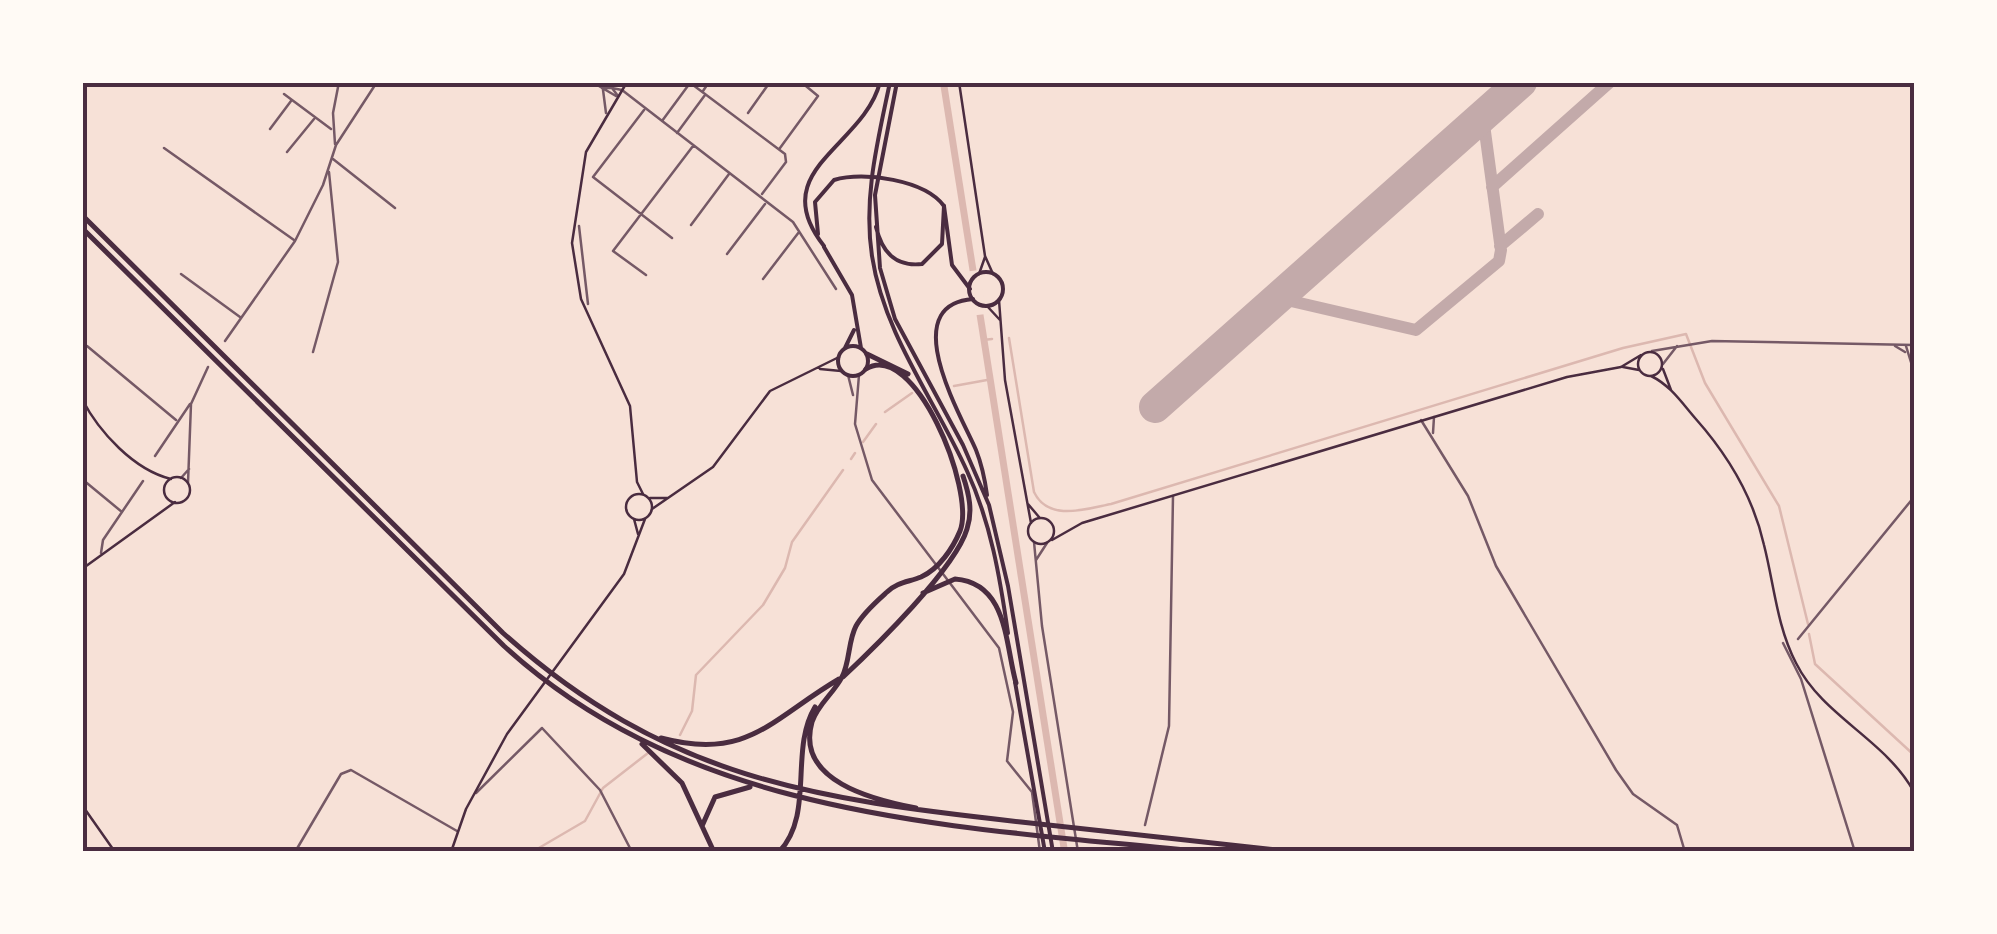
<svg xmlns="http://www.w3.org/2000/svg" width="1997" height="934" viewBox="0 0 1997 934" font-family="Roboto,sans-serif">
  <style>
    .water { fill: #dcb8b0 }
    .pier { fill: #f7e1d7 }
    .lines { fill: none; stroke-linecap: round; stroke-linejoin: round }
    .stream { stroke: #dcb8b0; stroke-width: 2.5 }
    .taxiway { stroke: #c3aaaa; stroke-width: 12 }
    .runway { stroke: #c3aaaa; stroke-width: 32 }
    .minor { stroke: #755966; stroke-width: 2.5 }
    .tertiary { stroke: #755966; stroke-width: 2.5 }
    .secondary { stroke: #4a2c40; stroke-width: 2.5 }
    .primary { stroke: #4a2c40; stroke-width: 4 }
    .trunk { stroke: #4a2c40; stroke-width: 4 }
    .motorway { stroke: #4a2c40; stroke-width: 5 }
    .neatline { fill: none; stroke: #4a2c40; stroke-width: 4 }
  </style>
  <rect width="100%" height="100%" fill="#f7e1d7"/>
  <path class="water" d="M 940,83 L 947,83 L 1068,851 L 1061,851 Z"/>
  <path class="pier" d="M 979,270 L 986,314 L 969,316 L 963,272 Z"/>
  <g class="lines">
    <path class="stream" d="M 1009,338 L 1034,492 C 1048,522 1086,509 1111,504 L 1623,348 L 1686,334 L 1705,383 L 1779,506 L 1808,624
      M 983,340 L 992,339
      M 954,386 L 987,380
      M 885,412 L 912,393
      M 863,442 L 876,424
      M 851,459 L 855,453
      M 1809,634 L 1815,664 L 1914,755
      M 680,735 L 692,711 L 696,675 L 763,605 L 785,568 L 792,542 L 843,470
      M 532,852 L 585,821 L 603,788 L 648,753"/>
    <path class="taxiway" d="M 1492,187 L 1610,82
      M 1500,246 L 1538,214
      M 1278,298 L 1416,330 L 1499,261 L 1501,250 L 1483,117"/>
    <path class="runway" d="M 1155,407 L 1521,82"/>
    <path class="minor" d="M 592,82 L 616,96
      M 602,82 L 606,113
      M 689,82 L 785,154 L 786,162 L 762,194
      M 602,88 L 612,88 L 618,96
      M 612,88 L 622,90 L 793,222 L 836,289
      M 703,91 L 709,82
      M 284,94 L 331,129
      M 644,110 L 593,177 L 672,238
      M 748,113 L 770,82
      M 662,121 L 690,83
      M 270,129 L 291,101
      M 677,133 L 705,95
      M 335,144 L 333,113 L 339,82
      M 164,148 L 294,240
      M 780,148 L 818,96 L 801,82
      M 287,152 L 314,119
      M 333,159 L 395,208
      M 691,225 L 729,174
      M 579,226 L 588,304
      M 727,254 L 765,204
      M 181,274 L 240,317
      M 646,275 L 613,251 L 693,146
      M 763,279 L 799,232
      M 225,341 L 295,241 L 323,185 L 336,145 L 377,82
      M 87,346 L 176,420
      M 1895,346 L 1905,352
      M 1906,346 L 1914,372
      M 313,352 L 338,262 L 329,172
      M 848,375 L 853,395
      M 859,375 L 855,424 L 872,480 L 999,648 L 1013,712 L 1007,761 L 1032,792 L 1040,852
      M 1421,420 L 1468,496 L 1496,566 L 1616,770 L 1633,794 L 1677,825 L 1685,852
      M 1433,433 L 1434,417
      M 155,456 L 190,404
      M 181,478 L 189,469
      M 82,479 L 122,512
      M 188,483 L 191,404 L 208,367
      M 101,553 L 103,540 L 143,481
      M 1798,639 L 1914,497
      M 1783,643 L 1801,679 L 1855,852
      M 476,793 L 542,728 L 600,790 L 632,852
      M 1145,825 L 1169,726 L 1173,496
      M 295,852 L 341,774 L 351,770 L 457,831"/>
    <path class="tertiary" d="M 1652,351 L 1712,341 L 1914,345
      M 1663,364 L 1677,346
      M 1034,542 L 1042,626 L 1078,852
      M 1036,560 L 1047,543"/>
    <path class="secondary" d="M 627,82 L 586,152 L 572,243 L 581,299 L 630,406 L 637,482 L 643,494
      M 959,82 L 985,256 L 993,274
      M 979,274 L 985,257
      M 999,300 L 1005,380 L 1031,523
      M 987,306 L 1000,320
      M1638 364a12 12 0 1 1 24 0a12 12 0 1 1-24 0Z
      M 1623,367 L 1639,370
      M 820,369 L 841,371
      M 1663,369 L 1671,390
      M 1651,376 C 1670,385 1682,403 1695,418 C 1728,455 1753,496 1764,545 C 1774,584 1777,627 1796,663 C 1823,717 1885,739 1914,792
      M 82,399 C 99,432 134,470 171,479
      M164 490a13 13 0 1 1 26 0a13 13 0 1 1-26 0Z
      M626 507a13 13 0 1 1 26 0a13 13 0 1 1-26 0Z
      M 650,498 L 667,498
      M 1028,504 L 1039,517
      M 652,509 L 713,467 L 770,391 L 839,357
      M1028 531a13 13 0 1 1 26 0a13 13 0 1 1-26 0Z
      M 634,519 L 638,534
      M 1052,540 L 1082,523 L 1567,377 L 1621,367 L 1641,355
      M 82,569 L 175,502
      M 82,805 L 115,852
      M 451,852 L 466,809 L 507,734 L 624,574 L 645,519"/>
    <path class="primary" d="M 818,234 L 815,202 L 834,180 C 864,171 925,180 944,206 L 952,265 L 970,289
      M 824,247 L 852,295 L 861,348
      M969 289a17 17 0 1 1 34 0a17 17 0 1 1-34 0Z
      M838 361a15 15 0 1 1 30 0a15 15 0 1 1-30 0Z
      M 845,348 L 854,330"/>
    <path class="trunk" d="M 890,82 C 878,140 863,197 872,256 C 884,335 935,400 967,471 C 991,523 1000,578 1008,633
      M 897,82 L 875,195 L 880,268 L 895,319 L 963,445 L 989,505 L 1008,586 L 1053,852
      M 876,227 C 882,252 895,267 922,264 L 942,244 L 944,206
      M 824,246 C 764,170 864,147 880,82
      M 973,299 C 895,305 962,417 976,450 C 982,465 985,480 987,495
      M 1015,682 L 1045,852"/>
    <path class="motorway" d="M 82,215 L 503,633 C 666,779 813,799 1021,822 C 1112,832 1203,842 1294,852
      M 82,228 L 504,646 C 695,821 959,826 1203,852
      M 867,354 L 908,374
      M 866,369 C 914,339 976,490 960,531 C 953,548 939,569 921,577 C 909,582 897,582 887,592 C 877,601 863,613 856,626 C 848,641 850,662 842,677 C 834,693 818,704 812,722 C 795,781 874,800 916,808
      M 923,593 L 955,579 C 1008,583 1005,644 1016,683
      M 843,677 C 875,647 955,569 967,529 C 973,511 969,494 963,476
      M 661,738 C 748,761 771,719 839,679
      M 642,744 L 682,783 L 714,852
      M 702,826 L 715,797 L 750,787
      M 779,852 C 815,814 789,750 815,707"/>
  </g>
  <rect width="1997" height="934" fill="none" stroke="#fffaf5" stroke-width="170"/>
  <rect x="85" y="85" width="1827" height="764" class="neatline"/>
</svg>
